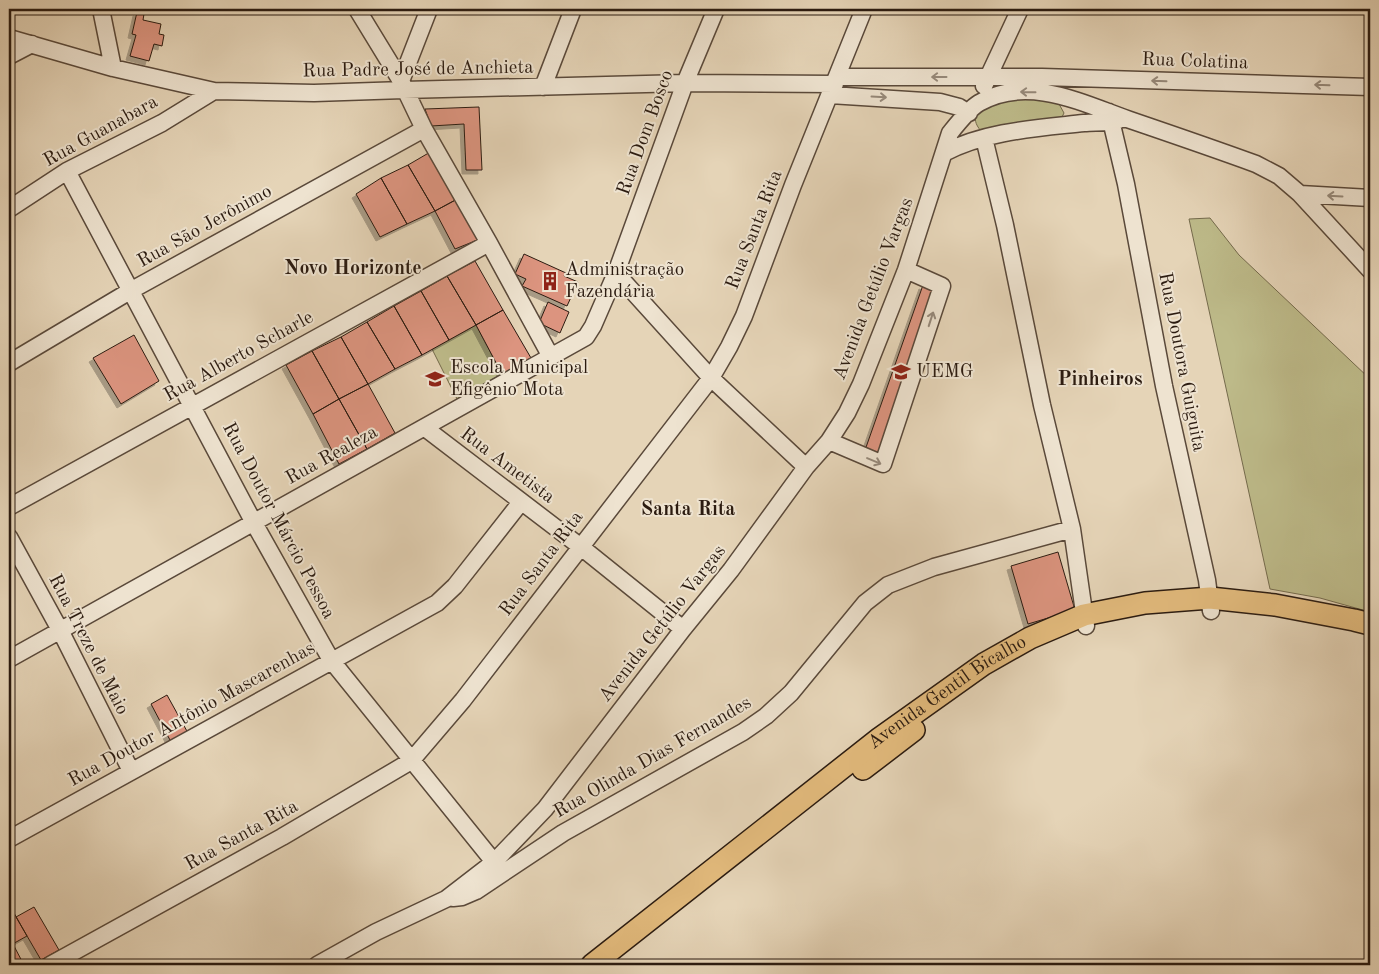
<svg xmlns="http://www.w3.org/2000/svg" width="1379" height="974" viewBox="0 0 1379 974" font-family="'Old Standard TT',serif">
  <style>
    .green { fill: #bdba89; stroke: #746a4c }
    .building { fill: #dc947f; stroke: #2b1b10; filter: url(#shadow) }
    .lines { fill: none; stroke-linecap: round; stroke-linejoin: round }
    .minor-casing { stroke: #5a493a; stroke-width: 19 }
    .major-casing { stroke: #2b1b10; stroke-width: 24 }
    .minor { stroke: #eee3d0; stroke-width: 16 }
    .major { stroke: #e2ba7c; stroke-width: 21 }
    .oneway { stroke: #96897a }
    .labels { text-anchor: middle; dominant-baseline: central; stroke-width: 4; stroke-linejoin: round; paint-order: stroke }
    .street-label { font-size: 19px; fill: #2b1b10; stroke: #eee3d0 }
    .poi-label { font-size: 19px; fill: #2b1b10; stroke: #eee3d0; text-anchor: start }
    .neighbourhood-label { font-size: 20px; font-weight: bold; fill: #2b1b10; stroke: #eee3d0 }
  </style>
  <defs>
    <filter id="shadow"><feDropShadow dx="-4" dy="4" stdDeviation="0" flood-color="#0004"/></filter>
  </defs>
  <rect width="100%" height="100%" fill="#e5d4b7"/>
  <filter id="stains"><feTurbulence type="fractalNoise" baseFrequency=".004" numOctaves="4"/><feColorMatrix values="0 0 0 0 .2 0 0 0 0 .09 0 0 0 0 .02 0 0 0 .5 -.17"/></filter>
  <radialGradient id="worn" r=".72"><stop offset=".6" stop-color="#630" stop-opacity="0"/><stop offset="1" stop-color="#630" stop-opacity=".3"/></radialGradient>
  <path class="green" d="M 1033,97 L 1059,104 L 1064,113 L 1062,117 L 1053,121 L 981,131 C 975,124 974,119 977,111 L 996,101 Z
    M 1210,218 L 1239,255 L 1370,379 L 1370,612 L 1320,598 L 1270,589 L 1189,219 Z
    M 476,325 L 502,374 L 457,399 L 432,349 Z"/>
  <path class="building" d="M 137,12 L 144,14 L 143,20 L 161,24 L 159,34 L 164,35 L 162,46 L 154,44 L 149,61 L 130,56 L 136,35 L 132,34 Z
    M 479,107 L 482,170 L 466,170 L 464,124 L 431,126 L 425,109 Z
    M 432,151 L 461,197 L 435,211 L 408,165 Z
    M 408,165 L 435,211 L 407,224 L 381,178 Z
    M 381,178 L 407,224 L 380,237 L 356,194 Z
    M 461,197 L 480,239 L 455,249 L 435,211 Z
    M 524,254 L 566,273 L 564,276 L 578,282 L 567,306 L 522,286 L 526,279 L 515,274 Z
    M 475,261 L 503,310 L 476,325 L 447,276 Z
    M 447,276 L 476,325 L 449,340 L 421,291 Z
    M 923,285 L 937,290 L 878,458 L 864,453 Z
    M 421,291 L 449,340 L 422,355 L 394,306 Z
    M 548,302 L 569,312 L 560,333 L 539,323 Z
    M 394,306 L 422,355 L 395,369 L 367,322 Z
    M 503,310 L 531,358 L 502,374 L 476,325 Z
    M 367,322 L 395,369 L 368,384 L 341,337 Z
    M 134,335 L 159,381 L 121,404 L 93,358 Z
    M 341,337 L 368,384 L 339,399 L 312,351 Z
    M 312,351 L 339,399 L 313,414 L 286,365 Z
    M 368,384 L 395,433 L 367,449 L 339,399 Z
    M 339,399 L 367,449 L 339,464 L 313,414 Z
    M 1058,552 L 1075,610 L 1028,624 L 1011,566 Z
    M 167,695 L 188,733 L 171,742 L 151,704 Z
    M 34,907 L 59,950 L 41,960 L 16,917 Z
    M 14,913 L 27,936 L 9,946 L 9,916 Z
    M 14,946 L 24,965 L 9,965 L 9,949 Z"/>
  <g class="lines">
    <g class="minor-casing">
      <path id="minor" d="M 101,9 L 113,68
        M 357,9 L 401,81 L 424,129 L 489,243 L 551,357
        M 9,38 L 113,68 L 214,91 L 314,93 L 404,90 L 685,83 L 835,84
        M 9,56 L 32,44
        M 838,77 L 1042,77 L 1370,87
        M 401,81 L 429,9
        M 984,86 L 1020,9
        M 543,87 L 573,9
        M 830,95 L 940,102 L 959,107 L 969,113
        M 1109,112 L 1126,184 L 1164,386 L 1207,580 L 1211,611
        M 984,138 L 1005,225 L 1042,405 L 1072,529 L 1086,626
        M 944,153 C 984,131 1039,128 1084,123 C 1096,122 1108,123 1119,120
        M 67,171 L 254,523 L 331,660 L 494,862
        M 1300,194 L 1370,198
        M 9,209 L 67,171 L 162,123 L 214,91
        M 616,273 L 711,378 L 806,467
        M 9,363 L 130,291 L 424,129
        M 425,428 L 581,547 L 683,629
        M 829,441 L 883,464 L 942,286 L 906,270
        M 9,507 L 489,243
        M 9,537 L 60,630 L 131,771
        M 9,659 L 586,337 L 593,326 L 616,273 L 685,83 L 716,9
        M 9,839 L 437,603 L 455,586 L 521,502
        M 453,898 L 462,897 L 476,891 L 563,833 L 743,732 L 766,716 L 791,693 L 865,603 L 888,585 L 934,567 L 1072,529
        M 50,965 L 282,837 L 411,761 L 463,700 L 711,378 L 729,347 L 744,316 L 793,185 L 864,9
        M 317,965 L 376,932 L 446,899 L 494,862 L 545,809 L 683,629 L 731,570 L 806,467 L 829,441 L 847,413 L 861,384 L 906,270 L 950,133 C 958,123 969,109 979,103 C 1029,74 1086,105 1133,121 C 1174,135 1215,149 1256,164 L 1279,176 L 1300,194 L 1370,270"/>
    </g>
    <g class="major-casing">
      <g id="major">
        <path d="M 863,769 L 914,730"/>
        <path id="s1" d="M 592,965 L 880,738 L 984,664 L 1030,638 L 1084,615 L 1145,603 L 1210,598 L 1275,605 L 1354,620 L 1370,624"/>
      </g>
    </g>
    <use href="#minor" class="minor"/>
    <use href="#major" class="major"/>
  </g>
  <defs><path id="oneway-shaft" d="M-6 0H5M1.5-3L5.5 0L1.5 3" fill="none" stroke-width="1.6" stroke-linecap="round" stroke-linejoin="round" transform="scale(1.25)"/></defs>
  <g class="oneway">
    <use href="#oneway-shaft" transform="translate(939 77) rotate(-180)"/>
    <use href="#oneway-shaft" transform="translate(1159 81) rotate(-178)"/>
    <use href="#oneway-shaft" transform="translate(1322 85) rotate(-178)"/>
    <use href="#oneway-shaft" transform="translate(1028 92) rotate(-179)"/>
    <use href="#oneway-shaft" transform="translate(879 97) rotate(3)"/>
    <use href="#oneway-shaft" transform="translate(1335 196) rotate(-177)"/>
    <use href="#oneway-shaft" transform="translate(931 319) rotate(-72)"/>
    <use href="#oneway-shaft" transform="translate(874 461) rotate(23)"/>
  </g>
  <defs>
    <g id="building-bare" transform="scale(1.5)"><path d="M-4-6H4V6H1V3H-1V6H-4ZM-2.5-4.3h1.7v1.8h-1.7ZM.8-4.3h1.7v1.8H.8ZM-2.5-1h1.7V.8h-1.7ZM.8-1h1.7V.8H.8Z" fill="#8f2418" stroke="#eee3d0" stroke-width="2.5" paint-order="stroke"/></g>
    <g id="university-bare" transform="scale(1.5)"><path d="M0-5L7-2L0 1L-7-2ZM-4 1L0 2.5L4 1V4Q0 6-4 4Z" fill="#8f2418" stroke="#eee3d0" stroke-width="2.5" paint-order="stroke"/></g>
    <g id="school-bare" transform="scale(1.5)"><path d="M0-5L7-2L0 1L-7-2ZM-4 1L0 2.5L4 1V4Q0 6-4 4Z" fill="#8f2418" stroke="#eee3d0" stroke-width="2.5" paint-order="stroke"/></g>
  </defs>
  <g fill-rule="evenodd">
    <use href="#building-bare" x="550" y="281"/>
    <use href="#university-bare" x="901" y="372"/>
    <use href="#school-bare" x="435" y="379"/>
  </g>
  <g class="labels">
    <g class="street-label">
      <text transform="translate(1195 62) rotate(2)">Rua Colatina</text>
      <text transform="translate(418 70) rotate(-1)">Rua Padre José de Anchieta</text>
      <text transform="translate(101 132) rotate(-29)">Rua Guanabara</text>
      <text transform="translate(646 133) rotate(-70)">Rua Dom Bosco</text>
      <text transform="translate(205 227) rotate(-29)">Rua São Jerônimo</text>
      <text transform="translate(755 230) rotate(-69)">Rua Santa Rita</text>
      <text transform="translate(874 289) rotate(-69)">Avenida Getúlio Vargas</text>
      <text transform="translate(239 357) rotate(-29)">Rua Alberto Scharle</text>
      <text transform="translate(1181 362) rotate(79)">Rua Doutora Guiguita</text>
      <text transform="translate(332 456) rotate(-29)">Rua Realeza</text>
      <text transform="translate(507 466) rotate(37)">Rua Ametista</text>
      <text transform="translate(278 521) rotate(62)">Rua Doutor Márcio Pessoa</text>
      <text transform="translate(542 564) rotate(-53)">Rua Santa Rita</text>
      <text transform="translate(663 624) rotate(-52)">Avenida Getúlio Vargas</text>
      <text transform="translate(88 645) rotate(63)">Rua Treze de Maio</text>
      <text stroke="none"><textPath href="#s1" startOffset="448">Avenida Gentil Bicalho</textPath></text>
      <text transform="translate(192 715) rotate(-29)">Rua Doutor Antônio Mascarenhas</text>
      <text transform="translate(653 758) rotate(-30)">Rua Olinda Dias Fernandes</text>
      <text transform="translate(242 836) rotate(-29)">Rua Santa Rita</text>
    </g>
    <g class="poi-label">
      <text x="565" y="270">Administração<tspan x="565" dy="22">Fazendária</tspan></text>
      <text x="450" y="368">Escola Municipal<tspan x="450" dy="22">Efigênio Mota</tspan></text>
      <text x="916" y="372">UEMG</text>
    </g>
    <g class="neighbourhood-label">
      <text x="353" y="269">Novo Horizonte</text>
      <text x="1100" y="380">Pinheiros</text>
      <text x="688" y="510">Santa Rita</text>
    </g>
  </g>
  <rect width="1379" height="974" fill="none" stroke="#e5d4b7" stroke-width="30"/>
  <rect x="10" y="10" width="1359" height="954" fill="none" stroke="#2b1b10" stroke-width="2.5"/>
  <rect x="15" y="15" width="1349" height="944" fill="none" stroke="#2b1b10"/>
  <rect width="100%" height="100%" filter="url(#stains)"/>
  <rect width="100%" height="100%" fill="url(#worn)"/>
</svg>
